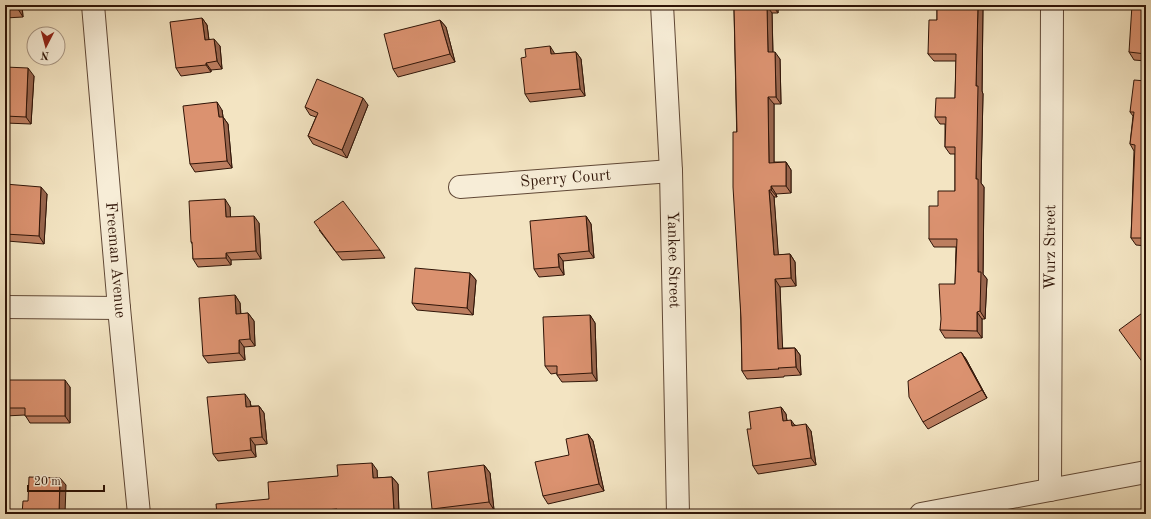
<svg xmlns="http://www.w3.org/2000/svg" width="1151" height="519" viewBox="0 0 1151 519" font-family="'Old Standard TT',serif">
  <style>
    .lines { fill: none; stroke-linecap: round; stroke-linejoin: round }
    .street-casing { stroke: #604836; stroke-width: 24 }
    .street { stroke: #f7edd7; stroke-width: 22 }
    .wall { fill: #bc7e60; stroke: #2f1407 }
    .shaded-wall { fill: #99664e; stroke: #2f1407 }
    .building { fill: #db9270; stroke: #2f1407 }
    .labels { text-anchor: middle; dominant-baseline: central; stroke-width: 3; stroke-linejoin: round; paint-order: stroke }
    .street-label { font-size: 16px; fill: #2f1407; stroke: #f7edd7 }
  </style>
  <rect width="100%" height="100%" fill="#f3e4c2"/>
  <filter id="stains"><feTurbulence type="fractalNoise" baseFrequency=".005" numOctaves="4"/><feColorMatrix values="0 0 0 0 .2 0 0 0 0 .09 0 0 0 0 .02 0 0 0 .5 -.17"/></filter>
  <radialGradient id="worn" r=".72"><stop offset=".6" stop-color="#630" stop-opacity="0"/><stop offset="1" stop-color="#630" stop-opacity=".3"/></radialGradient>
  <g class="lines">
    <g class="street-casing">
      <g id="street">
        <path id="s1" d="M 93,5 L 119,308 L 139,514"/>
        <path id="s2" d="M 662,5 L 671,171 L 678,514"/>
        <path id="s3" d="M 460,187 L 671,171"/>
        <path d="M 5,307 L 119,308"/>
        <path id="s4" d="M 1050,490 L 1052,5"/>
        <path d="M 921,514 L 1146,472"/>
      </g>
    </g>
    <use href="#street" class="street"/>
  </g>
  <path class="wall" d="M 5,5 L 22,5 L 23,17 L 5,18 Z
    M 544,5 L 583,5 L 583,7 L 546,8 Z
    M 778,5 L 778,13 L 772,13 L 773,52 L 780,59 L 781,104 L 774,104 L 774,162 L 786,162 L 791,170 L 791,193 L 776,194 L 777,197 L 774,197 L 778,255 L 790,254 L 795,262 L 796,286 L 780,287 L 782,348 L 795,348 L 800,355 L 801,375 L 784,376 L 784,377 L 747,379 L 742,371 L 734,10 L 732,7 Z
    M 937,5 L 983,5 L 982,91 L 983,94 L 981,183 L 984,187 L 983,274 L 987,279 L 985,319 L 982,319 L 982,338 L 945,338 L 940,330 L 955,284 L 956,247 L 934,247 L 929,239 L 938,206 L 955,191 L 955,154 L 950,154 L 945,147 L 945,124 L 940,124 L 935,117 L 955,98 L 956,61 L 934,61 L 928,54 L 937,20 Z
    M 1146,5 L 1146,61 L 1134,60 L 1129,52 Z
    M 202,18 L 207,25 L 209,40 L 220,46 L 222,69 L 211,70 L 211,72 L 181,76 L 176,68 Z
    M 440,20 L 446,27 L 455,62 L 398,77 L 393,69 Z
    M 576,52 L 581,59 L 585,96 L 530,102 L 525,94 L 555,54 Z
    M 5,67 L 34,76 L 31,124 L 5,123 Z
    M 1146,81 L 1146,246 L 1136,245 L 1131,238 L 1134,151 L 1130,144 L 1133,116 L 1130,112 Z
    M 368,105 L 347,158 L 313,144 L 308,136 L 316,117 L 310,115 L 305,107 Z
    M 222,110 L 223,117 L 228,124 L 232,168 L 195,172 L 190,164 Z
    M 5,184 L 47,194 L 44,244 L 7,241 L 5,239 Z
    M 230,207 L 230,217 L 259,223 L 261,259 L 231,260 L 231,265 L 198,267 L 193,259 L 193,245 L 191,242 Z
    M 586,216 L 591,224 L 594,258 L 563,261 L 564,275 L 539,277 L 534,269 Z
    M 319,230 L 380,250 L 385,258 L 342,260 Z
    M 470,273 L 476,280 L 473,315 L 417,310 L 412,303 Z
    M 235,295 L 240,303 L 241,314 L 248,313 L 254,321 L 255,346 L 244,347 L 245,360 L 208,363 L 203,356 Z
    M 590,315 L 595,323 L 597,381 L 562,382 L 557,375 L 557,373 L 551,374 L 545,366 Z
    M 961,352 L 966,359 L 987,398 L 928,429 L 923,422 Z
    M 5,380 L 70,387 L 70,423 L 30,423 L 25,415 L 5,416 Z
    M 250,401 L 251,406 L 259,406 L 264,413 L 267,444 L 255,445 L 256,457 L 218,461 L 213,454 Z
    M 781,407 L 786,414 L 787,421 L 795,425 L 811,431 L 816,465 L 758,474 L 753,466 L 751,429 Z
    M 588,434 L 593,441 L 604,491 L 548,504 L 543,496 L 569,455 Z
    M 484,465 L 490,473 L 494,510 L 456,514 L 435,514 L 432,509 Z
    M 377,470 L 377,478 L 392,477 L 398,484 L 399,514 L 217,514 L 269,499 L 338,476 Z"/>
  <path class="shaded-wall" d="M 17,5 L 22,5 L 23,17 L 18,9 Z
    M 773,5 L 778,5 L 778,13 L 773,6 Z
    M 978,5 L 983,5 L 982,91 L 983,94 L 981,183 L 984,187 L 983,274 L 987,279 L 985,319 L 980,311 L 978,272 L 976,179 L 976,86 Z
    M 767,6 L 772,13 L 773,59 L 768,52 Z
    M 202,18 L 207,25 L 210,48 L 205,40 Z
    M 440,20 L 446,27 L 455,62 L 450,54 Z
    M 214,39 L 220,46 L 222,69 L 217,61 Z
    M 550,46 L 555,54 L 556,62 L 551,54 Z
    M 576,52 L 581,59 L 585,96 L 580,89 Z
    M 775,52 L 780,59 L 781,104 L 776,97 Z
    M 206,63 L 211,70 L 211,72 L 206,65 Z
    M 28,68 L 34,76 L 31,124 L 26,117 Z
    M 768,97 L 774,104 L 774,170 L 769,163 Z
    M 363,98 L 368,105 L 347,158 L 342,150 Z
    M 217,102 L 222,110 L 223,117 L 228,124 L 232,168 L 227,161 L 219,117 Z
    M 786,162 L 791,170 L 791,193 L 786,186 Z
    M 771,186 L 776,194 L 777,197 L 771,190 Z
    M 41,187 L 47,194 L 44,244 L 39,236 Z
    M 769,190 L 774,197 L 779,263 L 774,255 Z
    M 225,199 L 230,207 L 231,225 L 226,217 Z
    M 254,216 L 259,223 L 261,259 L 256,251 Z
    M 586,216 L 591,224 L 594,258 L 589,251 Z
    M 226,253 L 231,260 L 231,265 L 226,258 Z
    M 558,254 L 563,261 L 564,275 L 559,267 Z
    M 790,254 L 795,262 L 796,286 L 791,278 Z
    M 470,273 L 476,280 L 473,315 L 467,308 Z
    M 775,279 L 780,287 L 783,356 L 778,349 Z
    M 235,295 L 240,303 L 241,322 L 236,314 Z
    M 977,312 L 982,319 L 982,338 L 977,331 Z
    M 248,313 L 254,321 L 255,346 L 250,339 Z
    M 590,315 L 595,323 L 597,381 L 592,373 Z
    M 239,340 L 244,347 L 245,360 L 239,353 Z
    M 795,348 L 800,355 L 801,375 L 796,367 Z
    M 961,352 L 966,359 L 987,398 L 982,390 Z
    M 65,380 L 70,387 L 70,423 L 65,416 Z
    M 245,394 L 250,401 L 252,414 L 246,407 Z
    M 259,406 L 264,413 L 267,444 L 262,437 Z
    M 781,407 L 786,414 L 788,429 L 783,421 Z
    M 791,420 L 796,427 L 792,426 Z
    M 806,424 L 811,431 L 816,465 L 811,458 Z
    M 588,434 L 593,441 L 604,491 L 599,484 Z
    M 250,438 L 255,445 L 256,457 L 251,450 Z
    M 372,463 L 377,470 L 378,485 L 373,478 Z
    M 484,465 L 490,473 L 494,510 L 489,502 Z
    M 392,477 L 398,484 L 399,514 L 396,514 L 394,512 Z
    M 60,478 L 66,485 L 65,514 L 59,514 Z"/>
  <path class="building" d="M 5,5 L 17,5 L 18,9 L 5,10 Z
    M 732,5 L 773,5 L 773,6 L 767,6 L 768,52 L 775,52 L 776,97 L 768,97 L 769,163 L 786,162 L 786,186 L 771,186 L 771,190 L 769,190 L 774,255 L 790,254 L 791,278 L 775,279 L 778,349 L 795,348 L 796,367 L 778,368 L 779,369 L 742,371 L 741,318 L 733,187 L 733,132 L 737,132 L 734,7 L 732,7 Z
    M 937,5 L 978,5 L 976,86 L 978,86 L 976,179 L 978,179 L 978,272 L 981,272 L 980,311 L 977,312 L 977,331 L 940,330 L 941,319 L 939,284 L 955,284 L 957,239 L 929,239 L 929,206 L 938,206 L 938,191 L 955,191 L 955,147 L 945,147 L 946,117 L 935,117 L 936,98 L 955,98 L 956,54 L 928,54 L 929,20 L 937,20 Z
    M 1132,5 L 1146,5 L 1146,54 L 1129,52 Z
    M 202,18 L 205,40 L 214,39 L 217,61 L 206,63 L 206,65 L 176,68 L 170,22 Z
    M 440,20 L 450,54 L 393,69 L 384,34 Z
    M 550,46 L 551,54 L 576,52 L 580,89 L 525,94 L 521,58 L 526,57 L 525,49 Z
    M 5,67 L 28,68 L 26,117 L 5,116 Z
    M 317,79 L 363,98 L 342,150 L 308,136 L 318,113 L 305,107 Z
    M 1134,80 L 1146,81 L 1146,238 L 1131,238 L 1135,145 L 1130,144 L 1134,112 L 1130,112 Z
    M 217,102 L 219,117 L 223,117 L 227,161 L 190,164 L 183,106 Z
    M 5,184 L 41,187 L 39,236 L 5,234 Z
    M 225,199 L 226,217 L 254,216 L 256,251 L 226,253 L 226,258 L 193,259 L 192,242 L 191,242 L 189,201 Z
    M 343,201 L 380,250 L 336,252 L 314,222 Z
    M 586,216 L 589,251 L 558,254 L 559,267 L 534,269 L 530,221 Z
    M 415,268 L 470,273 L 467,308 L 412,303 Z
    M 235,295 L 236,314 L 248,313 L 250,339 L 239,340 L 239,353 L 203,356 L 199,298 Z
    M 1145,311 L 1146,312 L 1146,367 L 1119,330 Z
    M 590,315 L 592,373 L 557,375 L 557,366 L 545,366 L 543,317 Z
    M 961,352 L 982,390 L 923,422 L 909,397 L 908,381 Z
    M 5,380 L 65,380 L 65,416 L 25,416 L 25,408 L 5,408 Z
    M 245,394 L 246,407 L 259,406 L 262,437 L 250,438 L 251,450 L 213,454 L 207,397 Z
    M 781,407 L 783,421 L 791,420 L 792,426 L 806,424 L 811,458 L 753,466 L 747,429 L 751,429 L 749,412 Z
    M 588,434 L 599,484 L 543,496 L 535,462 L 569,455 L 566,439 Z
    M 372,463 L 373,478 L 392,477 L 394,512 L 362,514 L 337,514 L 337,509 L 282,514 L 217,514 L 216,504 L 269,499 L 268,482 L 338,476 L 337,465 Z
    M 484,465 L 489,502 L 432,509 L 428,472 Z
    M 29,477 L 60,478 L 59,514 L 22,514 L 23,501 L 28,501 Z"/>
  <g class="labels">
    <g class="street-label">
      <text stroke="none"><textPath href="#s3" startOffset="106">Sperry Court</textPath></text>
      <text stroke="none"><textPath href="#s4" startOffset="243">Wurz Street</textPath></text>
      <text stroke="none"><textPath href="#s2" startOffset="255">Yankee Street</textPath></text>
      <text stroke="none"><textPath href="#s1" startOffset="256">Freeman Avenue</textPath></text>
    </g>
  </g>
  <rect width="1151" height="519" fill="none" stroke="#f3e4c2" stroke-width="20"/>
  <rect x="6" y="6" width="1139" height="507" fill="none" stroke="#2f1407" stroke-width="2"/>
  <rect x="10" y="10" width="1131" height="499" fill="none" stroke="#2f1407"/>
  <g transform="translate(46 46) rotate(186)"><circle r="19" fill="#f7edd7" stroke="#a79684"/>
  <path d="M0-3L7 15L0 10L-7 15Z" fill="#8f2418"/>
  <text y="-6" font-size="11" font-weight="bold" text-anchor="middle" fill="#2f1407">N</text>
  </g>
  <path d="M28 485v6h76v-6" fill="none" stroke="#2f1407" stroke-width="2"/>
  <text x="34" y="485" font-size="12" fill="#2f1407" stroke="#f7edd7" stroke-width="3" paint-order="stroke">20 m</text>
  <rect width="100%" height="100%" filter="url(#stains)"/>
  <rect width="100%" height="100%" fill="url(#worn)"/>
</svg>
